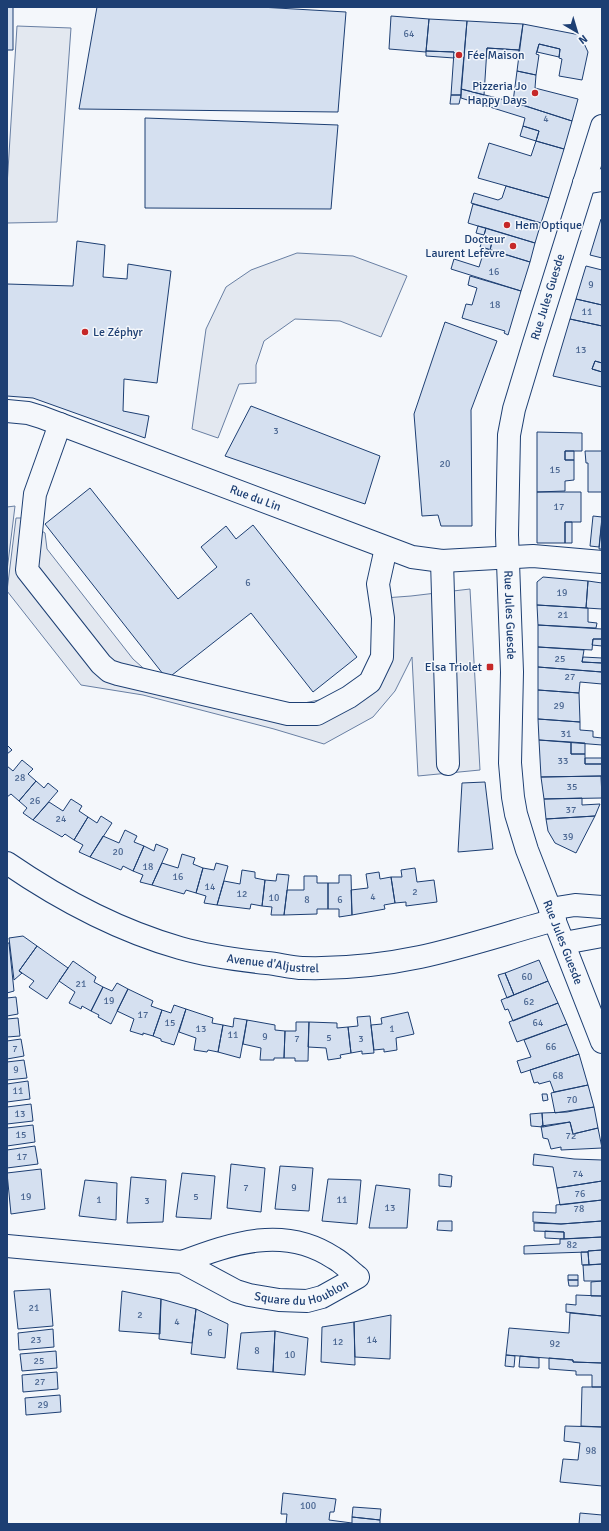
<svg xmlns="http://www.w3.org/2000/svg" width="609" height="1531" viewBox="0 0 609 1531" font-family="Signika,sans-serif">
  <style>
    .parking { fill: #e3e8f0; stroke: #687fa3 }
    .building { fill: #d5e0f0; stroke: #1d3f73 }
    .lines { fill: none; stroke-linecap: round; stroke-linejoin: round }
    .minor-casing { stroke: #1d3f73; stroke-width: 24 }
    .major-casing { stroke: #1d3f73; stroke-width: 24 }
    .minor { stroke: #f4f7fb; stroke-width: 22 }
    .major { stroke: #f4f7fb; stroke-width: 22 }
    .poi-dot { fill: #c62828; stroke: #f4f7fb; stroke-width: 1.5 }
    .labels { text-anchor: middle; dominant-baseline: central; stroke-width: 3; stroke-linejoin: round; paint-order: stroke }
    .number-label { font-size: 10px; fill: #4b6792 }
    .poi-label { font-size: 12px; fill: #1d3f73; stroke: #f4f7fb; text-anchor: start }
    .street-label { font-size: 12px; fill: #1d3f73; stroke: #f4f7fb }
  </style>
  <rect width="100%" height="100%" fill="#f4f7fb"/>
  <path class="parking" d="M 17,26 L 71,28 L 57,222 L 7,223 L 7,186 Z
    M 297,253 L 353,256 L 407,276 L 381,337 L 340,321 L 295,319 L 264,341 L 256,365 L 256,383 L 239,384 L 218,438 L 192,429 L 206,329 L 226,287 L 251,270 Z
    M 15,506 L 7,571 L 7,507 Z
    M 16,518 L 22,518 L 45,533 L 47,549 L 133,659 L 151,675 L 268,703 L 304,703 L 329,698 L 353,685 L 368,665 L 376,642 L 371,599 L 411,596 L 470,589 L 480,770 L 418,776 L 412,657 L 395,691 L 373,717 L 324,744 L 274,729 L 143,695 L 81,685 L 7,591 Z"/>
  <path class="building" d="M 7,7 L 13,7 L 13,50 L 7,50 Z
    M 97,7 L 260,7 L 346,12 L 338,112 L 79,109 Z
    M 391,16 L 429,19 L 426,52 L 389,49 Z
    M 429,19 L 467,21 L 461,95 L 451,95 L 454,52 L 426,51 Z
    M 467,21 L 523,24 L 519,50 L 487,48 L 484,95 L 461,89 Z
    M 523,24 L 580,35 L 588,52 L 582,80 L 559,76 L 562,59 L 559,58 L 560,49 L 539,44 L 536,54 L 539,55 L 536,75 L 517,71 Z
    M 539,44 L 560,49 L 559,57 L 537,52 Z
    M 487,48 L 519,50 L 518,59 L 486,57 Z
    M 426,51 L 454,52 L 454,58 L 426,56 Z
    M 517,71 L 536,75 L 535,88 L 578,99 L 572,121 L 513,102 Z
    M 461,89 L 513,102 L 572,121 L 564,149 L 536,141 L 539,131 L 523,126 L 525,118 L 461,98 Z
    M 451,95 L 461,95 L 459,104 L 450,104 Z
    M 145,118 L 338,125 L 331,209 L 145,208 Z
    M 523,126 L 539,131 L 536,141 L 520,136 Z
    M 536,141 L 564,149 L 549,198 L 478,178 L 489,143 L 531,156 Z
    M 506,186 L 549,198 L 541,223 L 471,203 L 474,193 L 498,200 L 502,198 Z
    M 473,204 L 541,223 L 535,243 L 468,223 Z
    M 601,219 L 602,219 L 602,258 L 590,255 Z
    M 478,226 L 486,228 L 484,235 L 476,233 Z
    M 486,228 L 535,243 L 530,262 L 490,250 L 492,242 L 483,239 Z
    M 483,239 L 492,242 L 490,250 L 480,247 Z
    M 77,241 L 105,245 L 103,277 L 127,279 L 128,264 L 171,271 L 157,383 L 124,379 L 123,411 L 149,416 L 145,438 L 33,398 L 7,396 L 7,284 L 73,286 Z
    M 485,248 L 530,262 L 521,291 L 451,269 L 454,259 L 479,267 Z
    M 586,266 L 602,270 L 602,305 L 576,299 Z
    M 470,276 L 521,291 L 508,335 L 504,333 L 505,331 L 462,318 L 466,304 L 472,305 L 477,288 L 468,285 Z
    M 576,299 L 602,305 L 602,326 L 570,319 Z
    M 570,319 L 602,326 L 602,363 L 595,361 L 592,369 L 602,372 L 602,387 L 553,376 Z
    M 445,322 L 497,341 L 471,410 L 472,526 L 441,526 L 438,515 L 422,516 L 414,414 Z
    M 595,361 L 602,363 L 602,372 L 592,369 Z
    M 251,406 L 380,456 L 365,504 L 225,456 Z
    M 537,432 L 582,433 L 582,451 L 565,451 L 565,460 L 574,460 L 574,480 L 565,481 L 565,491 L 537,492 Z
    M 565,451 L 574,451 L 574,460 L 565,460 Z
    M 585,451 L 602,451 L 602,492 L 588,492 L 588,463 L 586,463 Z
    M 90,488 L 178,599 L 217,567 L 201,547 L 226,526 L 236,539 L 253,525 L 357,657 L 313,692 L 251,613 L 167,679 L 45,524 Z
    M 537,492 L 581,492 L 581,522 L 565,522 L 565,543 L 537,543 Z
    M 593,516 L 602,517 L 599,547 L 590,546 Z
    M 602,520 L 602,549 L 599,549 Z
    M 565,522 L 572,522 L 572,543 L 565,543 Z
    M 543,577 L 588,581 L 586,608 L 537,605 L 537,582 Z
    M 588,581 L 602,583 L 602,609 L 586,608 Z
    M 537,605 L 588,608 L 588,622 L 597,623 L 596,628 L 538,625 Z
    M 538,625 L 602,629 L 602,639 L 593,639 L 592,650 L 538,647 Z
    M 593,639 L 602,639 L 602,646 L 592,645 Z
    M 538,647 L 584,650 L 582,662 L 602,663 L 602,672 L 538,667 Z
    M 583,657 L 602,658 L 602,663 L 582,662 Z
    M 538,667 L 602,672 L 602,684 L 580,682 L 579,693 L 538,690 Z
    M 538,690 L 579,693 L 580,722 L 538,719 Z
    M 538,719 L 580,722 L 580,730 L 593,731 L 593,737 L 602,738 L 602,745 L 539,740 Z
    M 539,740 L 571,742 L 571,754 L 585,754 L 585,764 L 602,764 L 602,776 L 541,777 Z
    M 571,742 L 585,743 L 585,754 L 571,754 Z
    M 7,745 L 12,750 L 7,754 Z
    M 585,758 L 602,758 L 602,764 L 585,764 Z
    M 22,760 L 33,769 L 28,774 L 36,781 L 19,801 L 11,794 L 7,797 L 7,766 L 13,771 Z
    M 601,776 L 602,798 L 544,799 L 541,777 Z
    M 36,781 L 44,788 L 48,783 L 58,791 L 33,820 L 23,813 L 27,808 L 19,801 Z
    M 485,782 L 493,849 L 458,852 L 462,783 Z
    M 582,798 L 582,805 L 600,804 L 595,816 L 546,819 L 544,799 Z
    M 71,799 L 82,806 L 79,811 L 88,817 L 74,840 L 65,834 L 62,837 L 33,820 L 49,802 L 63,811 Z
    M 101,816 L 112,823 L 90,857 L 79,852 L 83,845 L 74,840 L 88,817 L 97,823 Z
    M 595,816 L 576,853 L 555,843 L 548,831 L 546,819 Z
    M 125,830 L 137,836 L 134,842 L 144,846 L 133,871 L 123,866 L 121,870 L 90,857 L 103,836 L 119,843 Z
    M 156,844 L 168,849 L 152,885 L 140,882 L 143,875 L 133,871 L 144,846 L 154,851 Z
    M 182,854 L 195,858 L 193,864 L 203,868 L 196,893 L 186,890 L 184,894 L 152,885 L 162,863 L 178,868 Z
    M 216,863 L 228,866 L 217,905 L 204,903 L 206,896 L 196,893 L 203,868 L 214,870 Z
    M 415,868 L 417,882 L 434,880 L 437,902 L 406,906 L 406,902 L 395,903 L 391,877 L 402,877 L 401,870 Z
    M 242,870 L 255,872 L 255,878 L 265,880 L 262,906 L 251,904 L 250,909 L 217,905 L 224,881 L 240,884 Z
    M 379,872 L 380,879 L 391,877 L 395,903 L 384,905 L 385,909 L 352,915 L 351,890 L 368,888 L 366,874 Z
    M 277,874 L 289,875 L 284,915 L 271,915 L 272,907 L 262,906 L 265,880 L 276,881 Z
    M 339,875 L 351,875 L 352,915 L 339,917 L 339,909 L 328,909 L 328,883 L 339,883 Z
    M 304,876 L 317,876 L 317,883 L 328,883 L 328,909 L 317,909 L 317,914 L 284,915 L 287,890 L 304,890 Z
    M 23,936 L 37,946 L 19,971 L 22,973 L 14,980 L 9,938 Z
    M 7,943 L 9,943 L 14,991 L 7,993 Z
    M 37,946 L 68,968 L 47,999 L 29,987 L 34,981 L 19,971 Z
    M 539,960 L 548,981 L 514,995 L 505,973 Z
    M 73,961 L 96,977 L 94,982 L 103,987 L 91,1011 L 82,1006 L 81,1009 L 69,1003 L 75,992 L 59,981 Z
    M 505,973 L 514,995 L 507,998 L 498,975 Z
    M 548,981 L 558,1003 L 513,1021 L 508,1009 L 505,1010 L 501,1000 Z
    M 117,983 L 128,989 L 111,1024 L 98,1017 L 99,1015 L 91,1011 L 103,987 L 112,991 Z
    M 128,989 L 153,1001 L 151,1006 L 162,1010 L 153,1036 L 143,1033 L 143,1035 L 130,1031 L 134,1019 L 117,1011 Z
    M 16,997 L 18,1014 L 7,1016 L 7,998 Z
    M 558,1003 L 567,1024 L 517,1042 L 509,1022 Z
    M 174,1005 L 186,1009 L 174,1045 L 161,1041 L 161,1039 L 153,1036 L 162,1010 L 171,1013 Z
    M 186,1009 L 213,1018 L 212,1023 L 223,1025 L 218,1052 L 208,1050 L 207,1052 L 194,1050 L 196,1038 L 179,1032 Z
    M 408,1012 L 414,1034 L 396,1038 L 397,1050 L 384,1052 L 384,1049 L 374,1050 L 371,1025 L 382,1024 L 381,1018 Z
    M 370,1016 L 374,1053 L 362,1054 L 362,1051 L 351,1053 L 348,1027 L 358,1026 L 357,1017 Z
    M 18,1018 L 20,1036 L 7,1037 L 7,1019 Z
    M 234,1018 L 247,1020 L 240,1058 L 218,1052 L 223,1025 L 233,1027 Z
    M 247,1020 L 275,1025 L 275,1030 L 285,1031 L 284,1058 L 274,1058 L 274,1060 L 260,1060 L 261,1048 L 243,1044 Z
    M 296,1022 L 309,1022 L 308,1061 L 295,1061 L 295,1058 L 284,1058 L 285,1031 L 296,1031 Z
    M 309,1022 L 337,1023 L 337,1028 L 348,1027 L 351,1053 L 340,1055 L 341,1058 L 328,1060 L 326,1048 L 308,1047 Z
    M 567,1024 L 579,1054 L 521,1073 L 517,1061 L 531,1057 L 524,1040 Z
    M 21,1039 L 24,1056 L 7,1059 L 7,1041 Z
    M 579,1054 L 588,1085 L 554,1092 L 550,1081 L 539,1084 L 538,1082 L 534,1083 L 530,1070 Z
    M 24,1060 L 27,1078 L 7,1080 L 7,1062 Z
    M 28,1081 L 30,1099 L 7,1102 L 7,1084 Z
    M 588,1085 L 594,1107 L 555,1113 L 551,1093 Z
    M 542,1094 L 547,1094 L 548,1100 L 543,1101 Z
    M 31,1104 L 33,1121 L 7,1124 L 7,1107 Z
    M 594,1107 L 598,1128 L 573,1134 L 570,1122 L 543,1127 L 542,1113 L 567,1112 Z
    M 542,1113 L 543,1127 L 531,1126 L 530,1114 Z
    M 570,1122 L 573,1134 L 598,1128 L 602,1148 L 561,1150 L 561,1147 L 551,1149 L 548,1139 L 543,1138 L 541,1126 Z
    M 33,1125 L 35,1142 L 7,1146 L 7,1128 Z
    M 35,1146 L 38,1164 L 7,1168 L 7,1150 Z
    M 534,1154 L 574,1159 L 602,1160 L 602,1181 L 557,1188 L 553,1167 L 533,1165 Z
    M 231,1164 L 265,1168 L 261,1212 L 227,1208 Z
    M 280,1166 L 313,1168 L 309,1211 L 275,1209 Z
    M 41,1169 L 45,1209 L 11,1214 L 7,1173 Z
    M 182,1173 L 215,1176 L 211,1219 L 176,1217 Z
    M 439,1174 L 452,1176 L 451,1187 L 439,1186 Z
    M 131,1177 L 166,1180 L 163,1222 L 127,1223 Z
    M 328,1179 L 361,1180 L 357,1224 L 322,1221 Z
    M 85,1180 L 117,1183 L 116,1220 L 79,1216 Z
    M 602,1181 L 602,1200 L 560,1205 L 557,1188 Z
    M 376,1185 L 410,1189 L 407,1228 L 369,1228 Z
    M 602,1200 L 602,1221 L 561,1224 L 533,1222 L 533,1212 L 556,1213 L 556,1205 Z
    M 438,1221 L 452,1221 L 452,1231 L 437,1230 Z
    M 602,1221 L 602,1237 L 564,1239 L 564,1232 L 534,1231 L 534,1223 L 561,1224 Z
    M 545,1231 L 564,1232 L 564,1239 L 545,1238 Z
    M 602,1237 L 602,1250 L 588,1251 L 588,1252 L 524,1254 L 524,1246 L 560,1244 L 560,1239 Z
    M 602,1250 L 602,1264 L 589,1265 L 588,1251 Z
    M 581,1252 L 588,1252 L 589,1265 L 582,1265 Z
    M 602,1264 L 602,1281 L 584,1281 L 583,1265 Z
    M 568,1275 L 578,1275 L 578,1280 L 568,1280 Z
    M 568,1280 L 578,1280 L 578,1286 L 569,1286 Z
    M 602,1281 L 602,1296 L 591,1296 L 591,1282 Z
    M 50,1289 L 53,1326 L 18,1329 L 14,1291 Z
    M 122,1291 L 161,1299 L 160,1334 L 119,1331 Z
    M 576,1295 L 602,1296 L 602,1316 L 566,1312 L 566,1304 L 576,1305 Z
    M 161,1299 L 196,1309 L 192,1343 L 159,1339 Z
    M 196,1309 L 228,1324 L 225,1358 L 191,1354 Z
    M 570,1313 L 602,1316 L 602,1363 L 573,1362 L 573,1360 L 506,1355 L 509,1328 L 569,1333 Z
    M 391,1315 L 390,1359 L 355,1357 L 354,1322 Z
    M 354,1322 L 355,1365 L 321,1362 L 322,1327 Z
    M 53,1329 L 54,1347 L 19,1350 L 18,1333 Z
    M 275,1331 L 308,1338 L 305,1375 L 273,1372 Z
    M 275,1331 L 273,1372 L 237,1369 L 241,1333 Z
    M 56,1351 L 57,1368 L 22,1371 L 20,1354 Z
    M 506,1355 L 515,1356 L 514,1367 L 505,1366 Z
    M 520,1356 L 539,1358 L 539,1368 L 519,1367 Z
    M 549,1358 L 573,1360 L 573,1362 L 602,1363 L 602,1387 L 592,1387 L 592,1375 L 576,1375 L 576,1371 L 549,1369 Z
    M 57,1372 L 58,1389 L 23,1392 L 22,1375 Z
    M 582,1387 L 602,1387 L 602,1427 L 581,1426 Z
    M 60,1395 L 61,1412 L 26,1415 L 25,1398 Z
    M 565,1426 L 602,1427 L 602,1486 L 560,1482 L 563,1459 L 578,1460 L 580,1443 L 564,1441 Z
    M 283,1493 L 336,1499 L 334,1512 L 330,1512 L 329,1520 L 352,1523 L 352,1517 L 380,1520 L 380,1524 L 286,1524 L 287,1514 L 281,1514 Z
    M 353,1507 L 381,1509 L 380,1520 L 352,1517 Z
    M 580,1513 L 602,1515 L 602,1524 L 579,1524 Z"/>
  <g class="lines">
    <g class="minor-casing">
      <g id="minor">
        <path d="M 584,183 L 602,180"/>
        <path id="s1" d="M 7,411 L 28,413 L 41,417 L 412,557 L 442,561 L 533,556 L 602,562"/>
        <path d="M 60,424 L 35,494 L 27,570 L 101,664 L 109,671 L 118,674 L 288,714 L 317,714 L 349,697 L 370,682 L 382,657 L 383,618 L 378,584 L 386,548"/>
        <path d="M 442,561 L 448,764"/>
        <path id="s2" d="M 7,863 C 61,900 117,930 180,948 C 208,956 238,960 267,963 C 279,964 291,968 303,968 C 342,969 382,965 420,957 C 466,947 510,932 555,920"/>
        <path d="M 550,909 L 575,905 L 602,907"/>
        <path d="M 564,943 L 602,936"/>
        <path id="s3" d="M 7,1246 L 182,1262 L 236,1291 L 249,1295 L 279,1300 L 307,1301 L 322,1297 L 358,1277 C 350,1271 343,1263 334,1258 C 284,1225 233,1243 182,1262"/>
      </g>
    </g>
    <g class="major-casing">
      <g id="major">
        <path id="s4" d="M 602,126 L 533,346 L 514,409 L 509,435 L 507,535 L 512,672 L 510,763 L 513,797 L 516,814 L 527,850 L 602,1042"/>
      </g>
    </g>
    <use href="#minor" class="minor"/>
    <use href="#major" class="major"/>
  </g>
  <g class="poi-dot">
    <circle cx="459" cy="55" r="4"/>
    <circle cx="535" cy="93" r="4"/>
    <circle cx="507" cy="225" r="4"/>
    <circle cx="513" cy="246" r="4"/>
    <circle cx="85" cy="332" r="4"/>
    <rect x="486" y="663" width="8" height="8" rx="2"/>
  </g>
  <g class="labels">
    <g class="number-label">
      <text x="409" y="34">64</text>
      <text x="546" y="119">4</text>
      <text x="494" y="272">16</text>
      <text x="591" y="285">9</text>
      <text x="495" y="305">18</text>
      <text x="587" y="312">11</text>
      <text x="581" y="350">13</text>
      <text x="276" y="431">3</text>
      <text x="445" y="464">20</text>
      <text x="555" y="470">15</text>
      <text x="559" y="507">17</text>
      <text x="248" y="583">6</text>
      <text x="562" y="593">19</text>
      <text x="563" y="615">21</text>
      <text x="560" y="659">25</text>
      <text x="570" y="677">27</text>
      <text x="559" y="706">29</text>
      <text x="566" y="734">31</text>
      <text x="563" y="761">33</text>
      <text x="20" y="778">28</text>
      <text x="572" y="787">35</text>
      <text x="35" y="801">26</text>
      <text x="571" y="810">37</text>
      <text x="61" y="819">24</text>
      <text x="568" y="837">39</text>
      <text x="118" y="852">20</text>
      <text x="148" y="867">18</text>
      <text x="178" y="877">16</text>
      <text x="210" y="887">14</text>
      <text x="415" y="892">2</text>
      <text x="242" y="894">12</text>
      <text x="373" y="897">4</text>
      <text x="274" y="898">10</text>
      <text x="307" y="900">8</text>
      <text x="340" y="900">6</text>
      <text x="527" y="977">60</text>
      <text x="81" y="984">21</text>
      <text x="109" y="1001">19</text>
      <text x="529" y="1002">62</text>
      <text x="143" y="1015">17</text>
      <text x="170" y="1023">15</text>
      <text x="538" y="1023">64</text>
      <text x="201" y="1029">13</text>
      <text x="392" y="1029">1</text>
      <text x="233" y="1035">11</text>
      <text x="265" y="1037">9</text>
      <text x="329" y="1038">5</text>
      <text x="297" y="1039">7</text>
      <text x="361" y="1039">3</text>
      <text x="551" y="1047">66</text>
      <text x="15" y="1049">7</text>
      <text x="16" y="1070">9</text>
      <text x="558" y="1076">68</text>
      <text x="18" y="1091">11</text>
      <text x="572" y="1100">70</text>
      <text x="20" y="1114">13</text>
      <text x="21" y="1135">15</text>
      <text x="571" y="1136">72</text>
      <text x="22" y="1157">17</text>
      <text x="578" y="1174">74</text>
      <text x="246" y="1188">7</text>
      <text x="294" y="1188">9</text>
      <text x="580" y="1194">76</text>
      <text x="26" y="1197">19</text>
      <text x="196" y="1197">5</text>
      <text x="99" y="1200">1</text>
      <text x="342" y="1200">11</text>
      <text x="147" y="1201">3</text>
      <text x="390" y="1208">13</text>
      <text x="579" y="1209">78</text>
      <text x="572" y="1245">82</text>
      <text x="34" y="1308">21</text>
      <text x="140" y="1315">2</text>
      <text x="177" y="1322">4</text>
      <text x="210" y="1333">6</text>
      <text x="36" y="1340">23</text>
      <text x="372" y="1340">14</text>
      <text x="338" y="1342">12</text>
      <text x="555" y="1344">92</text>
      <text x="257" y="1351">8</text>
      <text x="290" y="1355">10</text>
      <text x="39" y="1361">25</text>
      <text x="40" y="1382">27</text>
      <text x="43" y="1405">29</text>
      <text x="591" y="1451">98</text>
      <text x="308" y="1506">100</text>
    </g>
    <g class="poi-label">
      <text x="467" y="55">Fée Maison</text>
      <text x="527" y="86" text-anchor="end">Pizzeria Jo<tspan x="527" dy="14">Happy Days</tspan></text>
      <text x="515" y="225">Hem Optique</text>
      <text x="505" y="239" text-anchor="end">Docteur<tspan x="505" dy="14">Laurent Lefevre</tspan></text>
      <text x="93" y="332">Le Zéphyr</text>
      <text x="482" y="667" text-anchor="end">Elsa Triolet</text>
    </g>
    <g class="street-label">
      <text transform="translate(548 297) rotate(-73)">Rue Jules Guesde</text>
      <text stroke="none"><textPath href="#s1" startOffset="264">Rue du Lin</textPath></text>
      <text stroke="none"><textPath href="#s4" startOffset="503">Rue Jules Guesde</textPath></text>
      <text stroke="none"><textPath href="#s4" startOffset="839">Rue Jules Guesde</textPath></text>
      <text stroke="none"><textPath href="#s2" startOffset="288">Avenue d'Aljustrel</textPath></text>
      <text stroke="none"><textPath href="#s3" startOffset="305">Square du Houblon</textPath></text>
    </g>
  </g>
  <rect width="609" height="1531" fill="none" stroke="#1d3f73" stroke-width="16"/>
  <g transform="translate(577 32) rotate(142)" stroke="#f4f7fb" stroke-width="3" paint-order="stroke">
  <path d="M0-3L7 15L0 10L-7 15Z" fill="#1d3f73"/>
  <text y="-6" font-size="11" font-weight="bold" text-anchor="middle" fill="#1d3f73">N</text>
  </g>
</svg>
